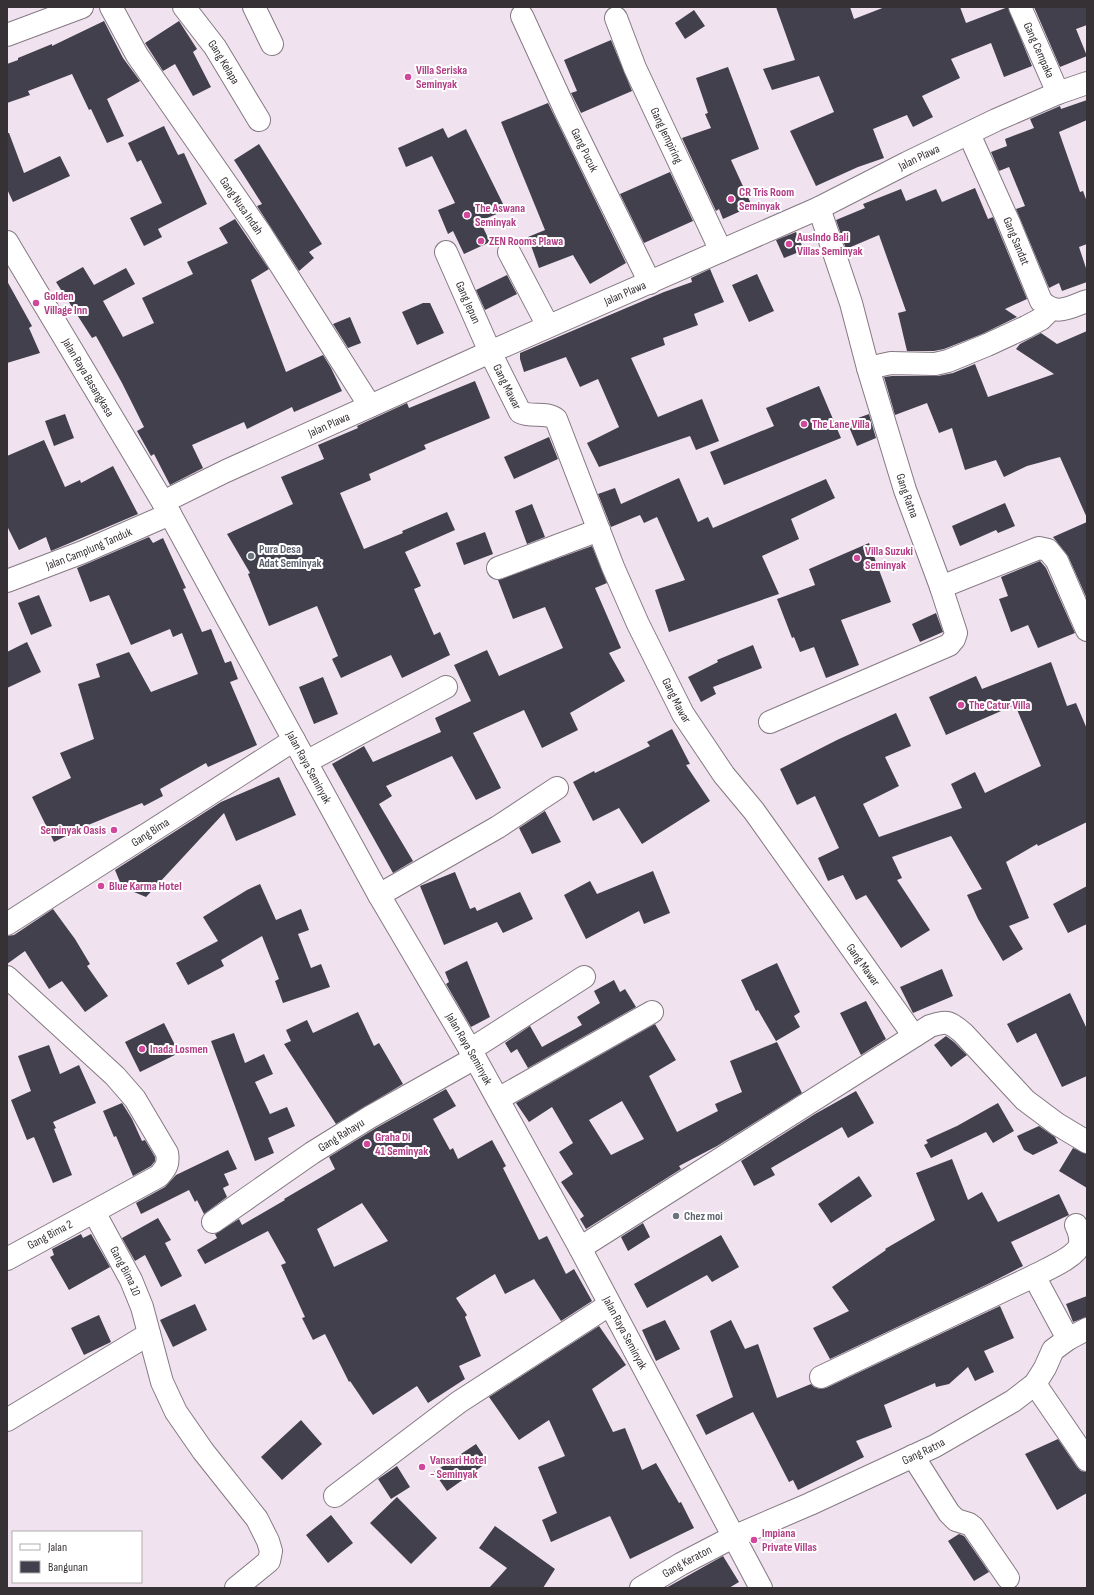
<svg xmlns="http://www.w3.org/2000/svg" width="1094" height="1595" viewBox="0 0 1094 1595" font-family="'Sofia Sans Condensed',sans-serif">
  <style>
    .building { fill: #41404c; fill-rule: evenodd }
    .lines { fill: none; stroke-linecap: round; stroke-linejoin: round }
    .minor-casing { stroke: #847983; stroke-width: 24 }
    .secondary-casing { stroke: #847983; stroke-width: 24 }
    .minor { stroke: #fff; stroke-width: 22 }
    .secondary { stroke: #fff; stroke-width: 22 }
    .hotel-dot { fill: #d1479c; stroke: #fff; stroke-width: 1.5 }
    .worship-dot { fill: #6b7280; stroke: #fff; stroke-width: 1.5 }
    .labels { text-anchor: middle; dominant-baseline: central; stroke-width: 4; stroke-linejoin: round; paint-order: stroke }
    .street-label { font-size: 12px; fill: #363135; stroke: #fff }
    .hotel-label { font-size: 12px; font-weight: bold; fill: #b23c85; stroke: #fff; text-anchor: start }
    .worship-label { font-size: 12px; font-weight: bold; fill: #5b616d; stroke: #fff; text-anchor: start }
  </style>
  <rect width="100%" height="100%" fill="#f0e3ef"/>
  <path class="building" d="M 776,7 L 850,7 L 854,19 L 885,7 L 960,7 L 966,23 L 1008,7 L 1032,66 L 1004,77 L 991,43 L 951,59 L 960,78 L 922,96 L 933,117 L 913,127 L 907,115 L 873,129 L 884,158 L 858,167 L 816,186 L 790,131 L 834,112 L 819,76 L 772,90 L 763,69 L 795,60 Z
    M 1034,7 L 1087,7 L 1087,25 L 1076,29 L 1087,56 L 1060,67 Z
    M 694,10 L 705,26 L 685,39 L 675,23 Z
    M 104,21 L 123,58 L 140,81 L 107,99 L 124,136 L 107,143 L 91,109 L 89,110 L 72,74 L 28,91 L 30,95 L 7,103 L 7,64 L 18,60 L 18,58 L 52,44 L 52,46 Z
    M 179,21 L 197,49 L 193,52 L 211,87 L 193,96 L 175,64 L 163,71 L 145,43 Z
    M 611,40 L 632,91 L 581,113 L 571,93 L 577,91 L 564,60 Z
    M 728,67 L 759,149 L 731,160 L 752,206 L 723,219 L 719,209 L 716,211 L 682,138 L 711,128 L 705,114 L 708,113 L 696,78 Z
    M 1087,100 L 1087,120 L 1059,132 L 1080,192 L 1083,191 L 1087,202 L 1087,244 L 1079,247 L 1087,271 L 1087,282 L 1062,291 L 1059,283 L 1049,288 L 1016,209 L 1025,206 L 1009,167 L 999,171 L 991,152 L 1007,146 L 1005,139 L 1034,128 L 1030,119 L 1060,106 L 1061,109 Z
    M 548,103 L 626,263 L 590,284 L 573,255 L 539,268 L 528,237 L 545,230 L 501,122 Z
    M 164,126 L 178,155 L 184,153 L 207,204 L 158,229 L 162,237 L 144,246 L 130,218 L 162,203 L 141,160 L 137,162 L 128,143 Z
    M 443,128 L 448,138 L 466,129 L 506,210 L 480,221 L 490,242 L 464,254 L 453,231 L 448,234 L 438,210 L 455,203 L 432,156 L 406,167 L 398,148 Z
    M 7,133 L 9,133 L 24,173 L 60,156 L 70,176 L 13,202 L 7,189 Z
    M 259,144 L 322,244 L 309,252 L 314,258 L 299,271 L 257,206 L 262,204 L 234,160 Z
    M 670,172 L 693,221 L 644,243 L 620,194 Z
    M 975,188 L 988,219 L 993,217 L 1027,299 L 1005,309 L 1017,317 L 982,334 L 944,349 L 934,351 L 907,351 L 898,313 L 906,311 L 879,235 L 846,249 L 836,220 L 865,208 L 863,204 L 901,189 L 906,201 L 936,189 L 942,202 Z
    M 235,219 L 269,269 L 251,280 L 286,372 L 323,355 L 331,368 L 342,391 L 294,412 L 292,407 L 247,429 L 244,422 L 192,445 L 203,468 L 170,485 L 154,454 L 151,456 L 137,431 L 144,427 L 122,383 L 96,336 L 92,338 L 56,282 L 83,267 L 94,285 L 126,268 L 135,284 L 103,301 L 123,337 L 154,323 L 142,298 L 193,274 L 187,262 L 228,243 L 219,228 Z
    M 796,232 L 804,250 L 784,258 L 776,240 Z
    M 710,269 L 724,302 L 694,314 L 698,325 L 663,338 L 665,345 L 631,358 L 658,417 L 702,399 L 719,441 L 696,450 L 690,436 L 599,467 L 587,443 L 619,427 L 598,379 L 580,387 L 566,357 L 524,372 L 520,359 L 520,353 L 664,292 L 692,282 L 691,278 Z
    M 757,274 L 774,311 L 749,322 L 732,285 Z
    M 507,275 L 517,294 L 485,310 L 476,290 Z
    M 7,281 L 32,326 L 29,328 L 40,353 L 7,363 Z
    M 423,303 L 430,303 L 444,333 L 417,345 L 402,312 Z
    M 350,317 L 361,343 L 348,348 L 333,324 Z
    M 1087,331 L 1087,518 L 1060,457 L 1027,466 L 1004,477 L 996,460 L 965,470 L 952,428 L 939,433 L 927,403 L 895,415 L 884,377 L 892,376 L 938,376 L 953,373 L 975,364 L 988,397 L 1054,374 L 1016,349 L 1020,344 L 1041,333 L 1057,344 Z
    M 475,381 L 490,418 L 424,445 L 426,449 L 369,474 L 371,480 L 340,493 L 364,549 L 403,533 L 402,531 L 447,512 L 455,530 L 405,552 L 421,586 L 414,589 L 434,635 L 440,632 L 450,655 L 402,678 L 391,655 L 341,678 L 332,659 L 338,656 L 317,606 L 269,626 L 248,574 L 250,573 L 227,534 L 293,504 L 281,477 L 324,459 L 318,445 L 358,428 L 357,426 L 407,403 L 409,408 Z
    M 819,386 L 841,438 L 724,485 L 710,452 L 774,426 L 766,408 Z
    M 65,414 L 74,438 L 54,446 L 45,421 Z
    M 869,414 L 876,438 L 857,446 L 847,422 Z
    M 549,437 L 558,459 L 514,479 L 504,457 Z
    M 44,440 L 65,487 L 80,480 L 81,483 L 113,466 L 138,514 L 51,551 L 46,537 L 19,550 L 7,526 L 7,456 Z
    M 679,478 L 698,522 L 708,517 L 713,528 L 826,479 L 835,498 L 791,519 L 799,539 L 762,556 L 779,594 L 669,632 L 655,590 L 685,580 L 657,517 L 644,523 L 640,515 L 611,527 L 598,494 L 615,488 L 621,504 Z
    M 1005,503 L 1015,526 L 998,533 L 996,530 L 960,546 L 952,526 Z
    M 532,504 L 545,537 L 527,544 L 515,511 Z
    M 1087,522 L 1087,599 L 1068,556 L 1053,537 Z
    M 485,532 L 493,554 L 464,565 L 456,543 Z
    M 149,537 L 153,543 L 163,538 L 186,588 L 183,589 L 202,632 L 211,629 L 225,663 L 231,661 L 238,679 L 230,682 L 257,745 L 208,767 L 206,763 L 160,789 L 163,796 L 144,806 L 142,803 L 71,832 L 72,833 L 54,842 L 32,797 L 71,778 L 60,753 L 94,739 L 78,684 L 100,677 L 96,664 L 129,652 L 151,692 L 198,674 L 182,633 L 173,637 L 170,629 L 131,645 L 109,595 L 90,602 L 77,568 Z
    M 869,543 L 891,602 L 841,620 L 859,665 L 826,678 L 814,647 L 800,652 L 794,637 L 792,638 L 777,599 L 815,585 L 809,569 Z
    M 592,546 L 607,583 L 595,588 L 621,648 L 609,653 L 625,681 L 570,713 L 578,730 L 542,748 L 524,710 L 473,733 L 501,788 L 476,800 L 452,756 L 386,786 L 392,796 L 379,804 L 413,861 L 393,873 L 332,764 L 364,746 L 373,762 L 441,732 L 435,718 L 471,701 L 454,665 L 487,650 L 499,676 L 563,648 L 545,607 L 513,619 L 498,580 Z
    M 1040,561 L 1046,568 L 1075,633 L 1038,648 L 1028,625 L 1011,632 L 999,599 L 1008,596 L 1001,577 Z
    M 39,595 L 52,626 L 31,635 L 18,603 Z
    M 936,613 L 943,632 L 920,642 L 912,624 Z
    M 27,642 L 41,672 L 7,688 L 7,652 Z
    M 753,645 L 762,668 L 713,687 L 716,694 L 701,702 L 688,677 L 718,662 L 717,660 Z
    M 1051,662 L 1067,706 L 1076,703 L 1087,729 L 1087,822 L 1038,846 L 1037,844 L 1006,862 L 1029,918 L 1009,926 L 1023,949 L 1003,961 L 978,919 L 967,895 L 982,889 L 951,836 L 892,857 L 902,878 L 897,880 L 930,930 L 901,948 L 866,895 L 856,900 L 843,875 L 828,881 L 818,858 L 839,848 L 815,796 L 797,805 L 780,769 L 837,740 L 896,713 L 911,746 L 885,757 L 899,786 L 863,804 L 879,837 L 962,808 L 951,784 L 975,772 L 985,793 L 1041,766 L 1015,705 L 946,735 L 929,697 L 976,676 L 982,689 Z
    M 323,677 L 338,714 L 314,724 L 299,687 Z
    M 672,729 L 690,764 L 686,765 L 710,801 L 642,844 L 619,808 L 593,821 L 573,782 L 594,771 L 595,773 L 650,746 L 647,742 Z
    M 279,777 L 296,815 L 236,841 L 224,813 L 146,897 L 122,887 L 115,870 L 221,802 Z
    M 545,811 L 561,842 L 532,854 L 519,828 Z
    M 653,871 L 670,913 L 644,924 L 639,911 L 586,939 L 564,895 L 590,881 L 597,894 Z
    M 455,872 L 470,909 L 475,907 L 477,911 L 520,892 L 533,919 L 503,933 L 497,922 L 444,945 L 420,886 Z
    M 260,884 L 276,920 L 301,909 L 309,930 L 298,934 L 311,968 L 321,964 L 330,987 L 283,1003 L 275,981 L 279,979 L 262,936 L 221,960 L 224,966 L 188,985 L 176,963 L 218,941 L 203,917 L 247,890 Z
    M 1087,886 L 1087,924 L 1068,933 L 1053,904 Z
    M 53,909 L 75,939 L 90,964 L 87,966 L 108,996 L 85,1012 L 62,981 L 49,989 L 25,951 L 7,964 L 7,936 L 14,935 Z
    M 467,961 L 490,1017 L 471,1027 L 446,984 L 449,982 L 445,972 Z
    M 777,963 L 800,1012 L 794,1016 L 800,1027 L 776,1041 L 758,1010 L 756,1011 L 741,980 Z
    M 942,969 L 953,996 L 913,1013 L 900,987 Z
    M 614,980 L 620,992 L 625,989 L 636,1007 L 528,1068 L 517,1049 L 511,1053 L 505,1043 L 530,1026 L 542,1047 L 582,1025 L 577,1017 L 600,1003 L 594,991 Z
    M 1070,993 L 1087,1029 L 1087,1076 L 1062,1087 L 1036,1033 L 1017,1043 L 1007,1024 Z
    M 866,1001 L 886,1039 L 861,1055 L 840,1013 Z
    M 358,1012 L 374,1046 L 379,1043 L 403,1084 L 336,1124 L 284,1044 L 291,1041 L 286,1030 L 307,1020 L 313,1033 Z
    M 164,1023 L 179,1053 L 140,1072 L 125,1042 Z
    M 655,1024 L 676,1060 L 649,1076 L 677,1132 L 718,1111 L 715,1104 L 742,1092 L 730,1061 L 777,1042 L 802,1093 L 717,1146 L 679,1166 L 681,1169 L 586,1229 L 580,1219 L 584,1216 L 561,1182 L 573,1174 L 559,1152 L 573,1143 L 552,1107 L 529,1122 L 516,1103 ZM 622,1101 L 644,1139 L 611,1155 L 589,1120 Z
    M 234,1033 L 245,1063 L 264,1054 L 273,1074 L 255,1082 L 270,1114 L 287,1107 L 295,1126 L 268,1138 L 274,1153 L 255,1161 L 211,1041 Z
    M 946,1036 L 954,1042 L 967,1055 L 951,1067 L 934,1045 Z
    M 49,1045 L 60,1074 L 79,1065 L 96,1103 L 53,1122 L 56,1128 L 54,1129 L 72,1175 L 53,1183 L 34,1137 L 27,1140 L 11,1100 L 31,1091 L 18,1056 Z
    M 446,1089 L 456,1106 L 433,1119 L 450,1150 L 453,1148 L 458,1159 L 492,1140 L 506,1166 L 503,1168 L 539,1240 L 547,1236 L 566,1274 L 574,1269 L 592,1301 L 561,1321 L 534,1279 L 505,1294 L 495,1274 L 456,1298 L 467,1315 L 465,1317 L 481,1356 L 459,1366 L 465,1379 L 428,1403 L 417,1386 L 373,1415 L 350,1381 L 349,1382 L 325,1334 L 313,1340 L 302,1318 L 305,1317 L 281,1265 L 286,1263 L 268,1231 L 205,1264 L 197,1250 L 217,1238 L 215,1234 L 239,1219 L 242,1225 L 285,1200 L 284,1199 L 335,1169 L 329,1157 L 376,1128 ZM 362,1203 L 388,1241 L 334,1267 L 317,1229 Z
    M 856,1091 L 874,1123 L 848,1138 L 842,1127 L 771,1168 L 775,1175 L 754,1186 L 741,1161 L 815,1114 Z
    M 122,1103 L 132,1119 L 142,1141 L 145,1140 L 155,1157 L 155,1161 L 151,1166 L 133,1176 L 116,1136 L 114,1137 L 103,1111 Z
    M 998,1103 L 1014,1131 L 993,1143 L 986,1132 L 931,1158 L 924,1145 L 928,1143 L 926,1140 L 957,1126 Z
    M 1039,1126 L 1055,1137 L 1058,1143 L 1033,1155 L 1024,1150 L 1017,1136 Z
    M 1073,1148 L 1087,1154 L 1087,1188 L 1059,1171 Z
    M 228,1150 L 237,1169 L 224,1174 L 229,1185 L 223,1188 L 227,1197 L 204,1214 L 197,1200 L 195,1202 L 189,1190 L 141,1214 L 136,1203 L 165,1187 L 176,1175 Z
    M 952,1159 L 968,1200 L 982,1192 L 998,1222 L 1059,1194 L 1069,1215 L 1011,1242 L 1023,1266 L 990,1283 L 830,1359 L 813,1328 L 849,1311 L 832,1287 L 886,1250 L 885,1249 L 935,1220 L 916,1173 Z
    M 859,1176 L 872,1196 L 831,1223 L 818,1204 Z
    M 158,1218 L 171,1240 L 165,1243 L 182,1276 L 161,1287 L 145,1255 L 135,1261 L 122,1238 Z
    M 643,1223 L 650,1237 L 628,1251 L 621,1237 Z
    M 81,1234 L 83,1238 L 91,1234 L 110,1267 L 69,1290 L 50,1257 L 54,1255 L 52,1249 Z
    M 721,1235 L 739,1267 L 712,1282 L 707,1275 L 647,1308 L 634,1284 Z
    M 1087,1296 L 1087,1317 L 1073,1322 L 1066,1304 Z
    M 195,1304 L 207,1330 L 173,1347 L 160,1320 Z
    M 1000,1306 L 1014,1338 L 984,1351 L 994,1372 L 975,1381 L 968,1367 L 949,1384 L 936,1387 L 935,1383 L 884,1405 L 892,1427 L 856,1441 L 864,1457 L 798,1490 L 793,1480 L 789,1482 L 753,1412 L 706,1435 L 696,1415 L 733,1397 L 710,1331 L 731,1320 L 745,1349 L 758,1344 L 777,1398 L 811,1384 L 814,1387 L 820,1389 L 826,1388 Z
    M 99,1315 L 111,1342 L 84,1355 L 71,1328 Z
    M 665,1320 L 680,1349 L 656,1361 L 642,1330 Z
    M 599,1326 L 626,1365 L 592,1389 L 613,1432 L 625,1428 L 642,1470 L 656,1463 L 679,1503 L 681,1502 L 694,1528 L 630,1559 L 610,1516 L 551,1542 L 542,1520 L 557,1513 L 538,1467 L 565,1456 L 549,1420 L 519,1440 L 489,1397 Z
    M 301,1420 L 322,1444 L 282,1480 L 261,1457 Z
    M 1058,1439 L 1077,1467 L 1081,1471 L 1087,1472 L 1087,1493 L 1057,1510 L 1025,1454 Z
    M 476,1444 L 488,1462 L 447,1491 L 434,1472 Z
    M 397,1466 L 410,1487 L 391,1499 L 378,1479 Z
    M 397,1497 L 437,1538 L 411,1564 L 370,1523 Z
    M 331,1515 L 353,1543 L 328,1563 L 306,1535 Z
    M 495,1526 L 555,1569 L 543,1588 L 489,1588 L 507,1568 L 479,1548 Z
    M 959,1534 L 964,1536 L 989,1572 L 974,1581 L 948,1541 Z
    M 723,1556 L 739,1582 L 729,1588 L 666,1588 Z"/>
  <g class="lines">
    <g class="minor-casing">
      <g id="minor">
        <path id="s1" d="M 111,7 L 137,55 L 259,231 L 370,406"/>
        <path id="s2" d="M 184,7 L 215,47 L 259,120"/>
        <path d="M 254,7 L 272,44"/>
        <path id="s3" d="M 1020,7 L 1058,93"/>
        <path id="s4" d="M 522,16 L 566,112 L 650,283"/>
        <path id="s5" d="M 616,18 L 635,68 L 721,251"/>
        <path d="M 7,35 L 82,7"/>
        <path id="s6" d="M 969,134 L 1009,223 L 1041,301 C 1056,317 1070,307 1087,301"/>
        <path id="s7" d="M 819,208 L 851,303 L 868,368 L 905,490 L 941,587 L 1039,548 L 1048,550 L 1057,561 L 1087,630"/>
        <path id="s8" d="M 446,252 L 490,352 L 520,412 C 531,418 546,411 556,419 L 613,567 L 638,624 L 683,714 L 724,775 L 754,811 L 914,1036"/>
        <path d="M 509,252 L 548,326"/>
        <path d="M 868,368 L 891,363 L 935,364 L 948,361 L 987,345 L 1026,327 L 1041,319 L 1051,309"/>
        <path id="s9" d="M 163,502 L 226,471 L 490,352 L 819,208 L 907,163 L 996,120 L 1058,93 L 1087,83"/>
        <path d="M 498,568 L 599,530"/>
        <path id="s10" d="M 7,581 L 83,552 L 170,514"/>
        <path d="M 770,722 L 949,645 L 954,639 L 956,633 L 941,587"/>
        <path d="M 306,762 L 446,687"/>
        <path d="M 379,895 L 498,827 L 557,788"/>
        <path id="s11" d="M 7,924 L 294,740"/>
        <path d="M 7,977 L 115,1076 L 135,1099 L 167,1153 C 169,1164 166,1168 159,1176 L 7,1259"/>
        <path d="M 470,1050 L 584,977"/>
        <path d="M 498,1099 L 652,1012"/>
        <path id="s12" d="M 94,1212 L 131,1280 L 142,1307 L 162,1382 L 176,1412 L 203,1451 L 257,1519 L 268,1541 L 271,1551 L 269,1561 L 236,1588"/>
        <path id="s13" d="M 213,1222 L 312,1153 L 370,1117 L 475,1058"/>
        <path d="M 580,1248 L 930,1026 C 947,1021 949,1021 963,1033 L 1025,1100 L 1057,1124 L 1087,1142"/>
        <path d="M 1034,1276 C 1045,1270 1077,1257 1080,1244 C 1081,1237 1079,1231 1076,1225"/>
        <path d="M 821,1377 L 1034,1276 L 1068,1339"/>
        <path d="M 1035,1384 L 1087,1460"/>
        <path d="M 7,1420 L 149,1334"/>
        <path d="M 913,1456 L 949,1513 L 956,1520 L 969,1524 L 973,1527 L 1008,1578"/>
        <path d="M 335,1496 L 459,1402 L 609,1305"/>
        <path id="s14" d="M 641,1588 L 681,1564 L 733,1537 L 810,1504 L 935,1446 L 1013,1401 L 1035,1384 L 1045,1368 L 1053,1350 L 1068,1339 L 1087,1329"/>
      </g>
    </g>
    <g class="secondary-casing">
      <g id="secondary">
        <path id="s15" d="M 7,242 L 170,514 L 379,895 L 475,1058 L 580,1248 L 761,1588"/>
      </g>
    </g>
    <use href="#minor" class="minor"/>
    <use href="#secondary" class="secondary"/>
  </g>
  <g class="hotel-dot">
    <circle cx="408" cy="77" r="4"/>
    <circle cx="731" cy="199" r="4"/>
    <circle cx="467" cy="215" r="4"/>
    <circle cx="481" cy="241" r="4"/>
    <circle cx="789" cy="244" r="4"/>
    <circle cx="36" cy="303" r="4"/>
    <circle cx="804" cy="424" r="4"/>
    <circle cx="857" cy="558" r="4"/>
    <circle cx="961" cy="705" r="4"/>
    <circle cx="114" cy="830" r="4"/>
    <circle cx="101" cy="886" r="4"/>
    <circle cx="142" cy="1049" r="4"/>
    <circle cx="367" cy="1144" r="4"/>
    <circle cx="422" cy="1467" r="4"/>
    <circle cx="754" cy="1540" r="4"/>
  </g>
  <g class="worship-dot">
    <circle cx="251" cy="556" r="4"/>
    <circle cx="676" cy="1216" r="4"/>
  </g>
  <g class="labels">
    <g class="street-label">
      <text stroke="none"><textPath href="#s3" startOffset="47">Gang Cempaka</textPath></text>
      <text stroke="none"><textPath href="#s2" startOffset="68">Gang Kelapa</textPath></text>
      <text stroke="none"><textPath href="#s5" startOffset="128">Gang Jempiring</textPath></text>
      <text stroke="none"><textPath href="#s4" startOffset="148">Gang Pucuk</textPath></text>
      <text stroke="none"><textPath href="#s9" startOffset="831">Jalan Plawa</textPath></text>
      <text stroke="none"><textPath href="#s1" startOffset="238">Gang Nusa Indah</textPath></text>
      <text stroke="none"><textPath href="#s6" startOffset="117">Gang Sandat</textPath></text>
      <text stroke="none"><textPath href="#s9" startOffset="507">Jalan Plawa</textPath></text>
      <text stroke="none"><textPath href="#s8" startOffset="55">Gang Jepun</textPath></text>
      <text stroke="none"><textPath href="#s15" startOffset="158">Jalan Raya Basangkasa</textPath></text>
      <text stroke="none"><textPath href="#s8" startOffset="148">Gang Mawar</textPath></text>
      <text stroke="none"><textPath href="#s9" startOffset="183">Jalan Plawa</textPath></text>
      <text stroke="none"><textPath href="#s7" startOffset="301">Gang Ratna</textPath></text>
      <text stroke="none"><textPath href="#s10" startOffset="88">Jalan Camplung Tanduk</textPath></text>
      <text stroke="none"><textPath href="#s8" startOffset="520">Gang Mawar</textPath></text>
      <text stroke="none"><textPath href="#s15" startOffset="606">Jalan Raya Seminyak</textPath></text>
      <text stroke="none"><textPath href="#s11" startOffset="170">Gang Bima</textPath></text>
      <text stroke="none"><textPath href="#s8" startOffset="844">Gang Mawar</textPath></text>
      <text stroke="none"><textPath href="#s15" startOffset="930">Jalan Raya Seminyak</textPath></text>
      <text stroke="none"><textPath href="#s13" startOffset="155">Gang Rahayu</textPath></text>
      <text transform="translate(50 1235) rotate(-28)">Gang Bima 2</text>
      <text stroke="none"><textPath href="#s12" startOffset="67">Gang Bima 10</textPath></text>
      <text stroke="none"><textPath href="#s15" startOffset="1254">Jalan Raya Seminyak</textPath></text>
      <text stroke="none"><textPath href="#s14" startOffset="314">Gang Ratna</textPath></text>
      <text stroke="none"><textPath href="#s14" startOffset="53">Gang Keraton</textPath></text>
    </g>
    <g class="hotel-label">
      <text x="416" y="70">Villa Seriska<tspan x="416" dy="14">Seminyak</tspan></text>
      <text x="739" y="192">CR Tris Room<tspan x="739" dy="14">Seminyak</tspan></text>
      <text x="475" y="208">The Aswana<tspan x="475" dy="14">Seminyak</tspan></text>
      <text x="797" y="237">AusIndo Bali<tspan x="797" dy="14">Villas Seminyak</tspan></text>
      <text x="489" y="241">ZEN Rooms Plawa</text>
      <text x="44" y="296">Golden<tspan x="44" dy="14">Village Inn</tspan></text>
      <text x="812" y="424">The Lane Villa</text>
      <text x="865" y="551">Villa Suzuki<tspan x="865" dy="14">Seminyak</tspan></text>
      <text x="969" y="705">The Catur Villa</text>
      <text x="106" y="830" text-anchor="end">Seminyak Oasis</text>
      <text x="109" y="886">Blue Karma Hotel</text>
      <text x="150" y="1049">Inada Losmen</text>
      <text x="375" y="1137">Graha Di<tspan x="375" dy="14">41 Seminyak</tspan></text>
      <text x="430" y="1460">Vansari Hotel<tspan x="430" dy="14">- Seminyak</tspan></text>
      <text x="762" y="1533">Impiana<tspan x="762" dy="14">Private Villas</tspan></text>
    </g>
    <g class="worship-label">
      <text x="259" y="549">Pura Desa<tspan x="259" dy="14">Adat Seminyak</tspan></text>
      <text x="684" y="1216">Chez moi</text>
    </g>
  </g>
  <rect width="1094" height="1595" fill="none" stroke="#363135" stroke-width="16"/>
  <rect x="12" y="1531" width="130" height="52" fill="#ffffff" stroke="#afadae"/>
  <rect x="20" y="1544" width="20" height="6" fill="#ffffff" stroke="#afadae"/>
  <text x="48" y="1551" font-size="12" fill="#363135">Jalan</text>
  <rect x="20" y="1561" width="20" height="12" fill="#41404c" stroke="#afadae"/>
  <text x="48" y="1571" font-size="12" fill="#363135">Bangunan</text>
</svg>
